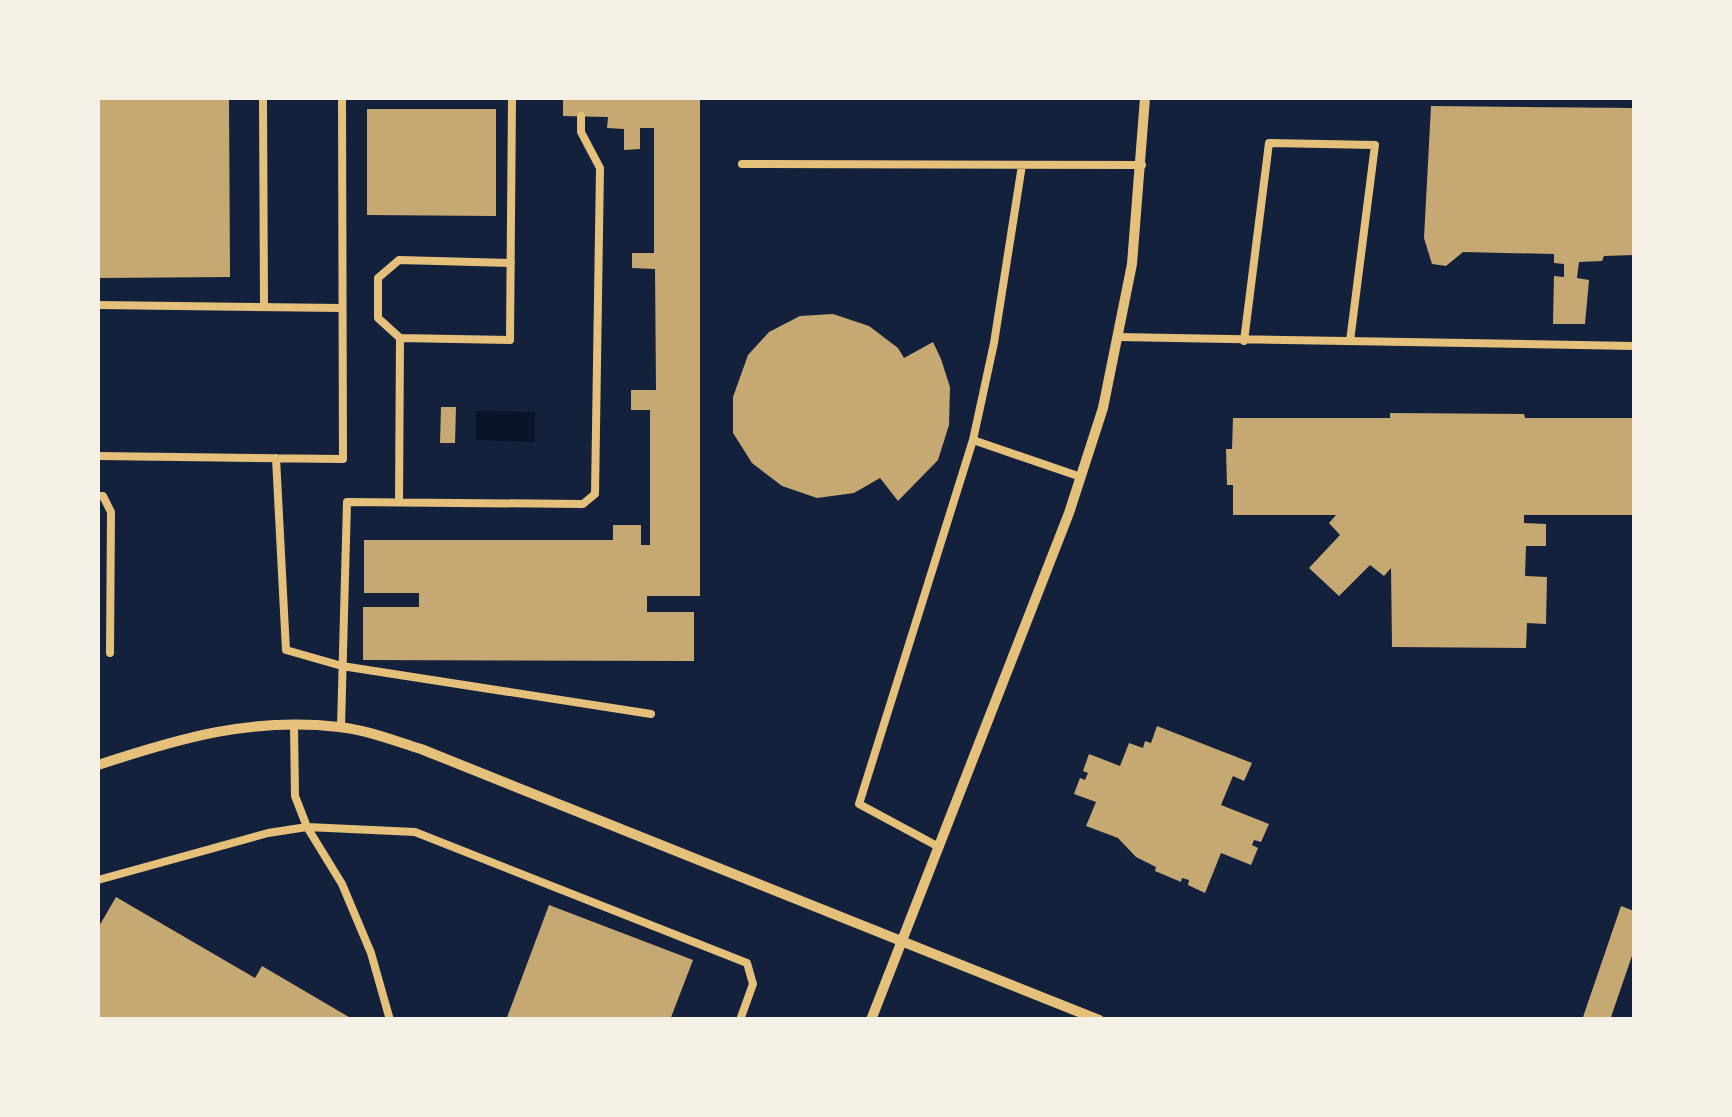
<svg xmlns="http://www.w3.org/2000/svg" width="1732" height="1117" viewBox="0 0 1732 1117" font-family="'Work Sans',sans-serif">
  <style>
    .water { fill: #0b132b }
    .building { fill: #c6a872 }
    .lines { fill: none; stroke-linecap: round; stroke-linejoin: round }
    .service { stroke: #e5c07b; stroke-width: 8 }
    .minor { stroke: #e5c07b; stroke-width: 10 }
  </style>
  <rect width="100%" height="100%" fill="#14213d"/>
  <path class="water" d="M 476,411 L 535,412 L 535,442 L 476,440 Z"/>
  <path class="building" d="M 98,98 L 229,98 L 230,277 L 98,278 Z
    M 563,98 L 700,98 L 700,596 L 647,596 L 647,612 L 694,612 L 694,661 L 363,660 L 363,607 L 419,607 L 419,593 L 364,593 L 364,540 L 613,540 L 613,525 L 641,525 L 641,545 L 650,545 L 650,410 L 631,410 L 631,390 L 656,390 L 655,269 L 632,268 L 632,253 L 654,253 L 654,128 L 640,128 L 640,149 L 624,150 L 624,129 L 607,128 L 608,117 L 563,116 Z
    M 1431,106 L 1634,108 L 1634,255 L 1604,256 L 1602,261 L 1579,262 L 1577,278 L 1589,280 L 1585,324 L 1553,324 L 1554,276 L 1564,277 L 1564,264 L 1554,263 L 1554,254 L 1463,252 L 1446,266 L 1432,264 L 1424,238 Z
    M 367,109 L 496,109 L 496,216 L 367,215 Z
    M 833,314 L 869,326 L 898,348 L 904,358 L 933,342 L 941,359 L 950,387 L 949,425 L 938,460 L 898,501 L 880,478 L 854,493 L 817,498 L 782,486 L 752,463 L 733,433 L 733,397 L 748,355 L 769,332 L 800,316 Z
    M 441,407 L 456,407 L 455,443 L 440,443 Z
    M 1390,413 L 1524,414 L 1525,418 L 1634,418 L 1634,515 L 1524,515 L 1524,523 L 1546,524 L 1546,546 L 1526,546 L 1525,576 L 1547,577 L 1546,624 L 1527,623 L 1526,648 L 1392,647 L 1391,568 L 1384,576 L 1370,565 L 1339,596 L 1309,568 L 1340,535 L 1329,523 L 1336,515 L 1233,515 L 1233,485 L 1227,485 L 1226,449 L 1232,449 L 1233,418 L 1390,418 Z
    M 1157,726 L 1252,763 L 1244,781 L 1233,776 L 1221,805 L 1269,824 L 1261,842 L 1254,840 L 1252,845 L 1258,848 L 1251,865 L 1221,853 L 1205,893 L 1188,885 L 1189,880 L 1182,878 L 1181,882 L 1155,871 L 1156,867 L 1136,857 L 1118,838 L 1086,826 L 1096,802 L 1074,794 L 1080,778 L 1085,780 L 1088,773 L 1083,771 L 1089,754 L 1120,766 L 1129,743 L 1143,748 L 1145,741 L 1151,743 Z
    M 116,897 L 255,978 L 262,966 L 354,1020 L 98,1020 L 98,928 Z
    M 549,905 L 693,960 L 670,1020 L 506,1020 Z
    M 1621,906 L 1634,911 L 1634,950 L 1610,1020 L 1582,1020 Z"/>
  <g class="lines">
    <path class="service" d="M 263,98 L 264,307
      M 742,164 L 1142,165
      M 1022,165 L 994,343 L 973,440 L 1081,477
      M 98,305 L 342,308
      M 1118,337 L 1634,346
      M 400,338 L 378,318 L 378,278 L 399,260 L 511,263
      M 1244,341 L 1269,143 L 1375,145 L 1350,341
      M 98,456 L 343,459 L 342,98
      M 276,458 L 286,650 L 342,666 L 651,714
      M 98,496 L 103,496 L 111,512 L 110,653
      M 399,502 L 400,338 L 510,340 L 512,98
      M 294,725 L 295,796 L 307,827 L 342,884 L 371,953 L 390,1020
      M 341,727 L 347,502 L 583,504 L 595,494 L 600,168 L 581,132 L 581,116
      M 939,847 L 859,804 L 973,440
      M 98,880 L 268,833 L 307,827 L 415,832 L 747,963 L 753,984 L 740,1020"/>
    <path class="minor" d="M 98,765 C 180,738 251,717 339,727 C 367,730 395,741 421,749 L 1099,1020
      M 871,1020 L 1069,513 L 1103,408 L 1132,264 L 1145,98"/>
  </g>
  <rect width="1732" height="1117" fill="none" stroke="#f6f1e7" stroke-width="200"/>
</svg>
